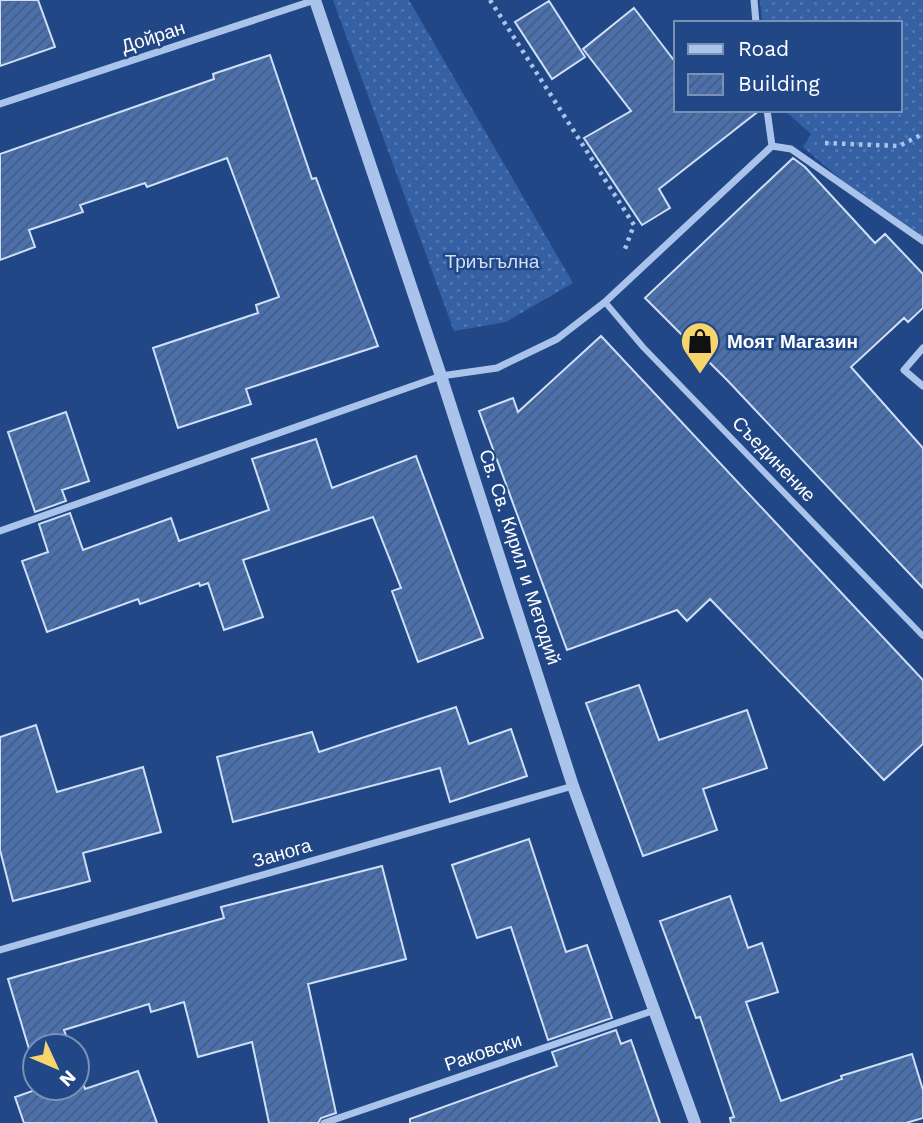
<svg xmlns="http://www.w3.org/2000/svg" width="923" height="1123" viewBox="0 0 923 1123" font-family="'Work Sans',sans-serif">
  <style>
    .grass { fill: url(#grass-dots) }
    .building { fill: url(#building-hatch); stroke: #cfdff7; stroke-width: 2 }
    .lines { fill: none; stroke-linecap: round; stroke-linejoin: round }
    .path { stroke: #aac3ea; stroke-width: 4.5; stroke-dasharray: 3.5 5; stroke-linecap: butt }
    .pedestrian { stroke: #aac3ea; stroke-width: 6 }
    .minor { stroke: #aac3ea; stroke-width: 7 }
    .tertiary { stroke: #aac3ea; stroke-width: 12 }
    .labels { text-anchor: middle; dominant-baseline: central; stroke-width: 5; stroke-linejoin: round; paint-order: stroke }
    .street-label { font-size: 19px; fill: #fff; stroke: #214786 }
    .park-label { font-size: 19px; fill: #cfdff7; stroke: #214786 }
    .poi-label { font-size: 19px; font-weight: bold; fill: #fff; stroke: #214786; text-anchor: start }
  </style>
  <defs>
    <pattern id="grass-dots" width="8" height="8" patternUnits="userSpaceOnUse" patternTransform="scale(1.75)"><rect width="8" height="8" fill="#3560a3"/><path d="M2 2h.1M6 6h.1" fill="none" stroke="#5378b1" stroke-width="1.8" stroke-linecap="round"/></pattern>
    <pattern id="building-hatch" width="6" height="6" patternUnits="userSpaceOnUse" patternTransform="scale(1.75)"><rect width="6" height="6" fill="#4a70ae"/><path d="M-1 1l2-2M0 6l6-6M5 7l2-2" fill="none" stroke="#4b5c78"/></pattern>
  </defs>
  <rect width="100%" height="100%" fill="#214786"/>
  <path class="grass" d="M 333,0 L 409,0 L 573,283 L 506,322 L 454,331 Z
    M 760,0 L 923,0 L 923,243 L 858,194 L 803,147 L 811,134 L 784,110 L 900,110 L 900,23 L 762,23 Z"/>
  <path class="building" d="M 0,0 L 38,0 L 55,47 L 0,66 Z
    M 549,1 L 585,57 L 552,79 L 515,22 Z
    M 634,8 L 676,63 L 676,110 L 760,110 L 659,189 L 670,208 L 642,225 L 584,138 L 631,111 L 583,49 Z
    M 270,55 L 312,179 L 316,178 L 378,346 L 246,389 L 251,404 L 178,428 L 153,348 L 258,313 L 256,305 L 279,297 L 227,158 L 147,187 L 145,183 L 80,205 L 83,212 L 29,230 L 35,247 L 0,260 L 0,154 L 214,79 L 213,74 Z
    M 793,158 L 805,167 L 875,243 L 885,234 L 923,274 L 923,308 L 908,322 L 904,318 L 851,367 L 923,448 L 923,588 L 728,381 L 645,298 Z
    M 601,336 L 923,680 L 923,744 L 884,780 L 710,599 L 687,621 L 677,610 L 567,650 L 479,411 L 513,398 L 518,412 Z
    M 66,412 L 89,481 L 62,490 L 66,501 L 35,512 L 8,432 Z
    M 316,439 L 332,488 L 416,456 L 483,638 L 418,662 L 392,591 L 401,588 L 373,517 L 243,560 L 263,617 L 224,630 L 208,583 L 200,586 L 199,583 L 140,604 L 138,599 L 47,632 L 22,561 L 48,552 L 39,524 L 70,513 L 83,550 L 171,518 L 179,541 L 269,510 L 252,459 Z
    M 639,685 L 659,740 L 747,710 L 767,768 L 703,789 L 717,830 L 643,856 L 586,703 Z
    M 456,707 L 469,744 L 511,729 L 527,776 L 450,802 L 440,768 L 233,822 L 217,757 L 312,732 L 319,752 Z
    M 36,725 L 57,792 L 143,767 L 161,832 L 83,853 L 90,881 L 13,901 L 0,850 L 0,737 Z
    M 529,839 L 566,952 L 587,945 L 612,1018 L 548,1040 L 511,927 L 477,938 L 452,865 Z
    M 382,866 L 406,959 L 308,984 L 336,1113 L 321,1118 L 318,1123 L 269,1123 L 252,1042 L 198,1057 L 184,1002 L 151,1012 L 149,1004 L 64,1030 L 70,1046 L 35,1046 L 35,1069 L 8,979 L 224,918 L 221,907 Z
    M 730,896 L 748,948 L 762,943 L 778,992 L 746,1002 L 781,1101 L 842,1079 L 841,1076 L 912,1054 L 923,1090 L 923,1118 L 906,1123 L 731,1123 L 730,1118 L 734,1117 L 700,1017 L 696,1018 L 660,921 Z
    M 616,1030 L 621,1044 L 631,1040 L 660,1123 L 410,1123 L 410,1119 L 557,1066 L 552,1052 Z
    M 77,1066 L 85,1089 L 138,1071 L 157,1123 L 24,1123 L 15,1097 L 41,1088 L 77,1088 Z"/>
  <g class="lines">
    <path class="path" d="M 490,0 L 634,225 L 625,249
      M 825,143 L 899,146 L 923,134"/>
    <path class="pedestrian" d="M 605,302 L 643,347 L 923,636"/>
    <path class="minor" d="M 754,0 L 756,23
      M 0,104 L 315,0
      M 772,146 L 791,149 L 923,241
      M 923,348 L 904,370 L 923,386
      M 0,531 L 441,376 L 497,368 L 557,339 L 605,302 L 772,146 L 767,110
      M 0,950 L 573,786
      M 324,1123 L 652,1011"/>
    <path class="tertiary" d="M 315,0 L 441,376 L 573,786 L 695,1123"/>
  </g>
  <defs>
    <g id="shop-pin" transform="scale(2.0125)"><path d="M0 17L-7.5 6A9.5 9.5 0 1 1 7.5 6Z" fill="#f6d66c" stroke="#214786"/><path d="M-5-2.5h2.3a2.7 3.5 0 0 1 5.4 0H5L5.5 6h-11ZM-1.5-2.5h3a1.5 2.3 0 0 0-3 0Z" fill="#111"/></g>
  </defs>
  <g fill-rule="evenodd">
    <use href="#shop-pin" x="700" y="341"/>
  </g>
  <g class="labels">
    <g class="street-label">
      <text transform="translate(153 37) rotate(-18)">Дойран</text>
      <text transform="translate(774 459) rotate(46)">Съединение</text>
      <text transform="translate(520 557) rotate(72)">Св. Св. Кирил и Методий</text>
      <text transform="translate(282 853) rotate(-16)">Занога</text>
      <text transform="translate(483 1052) rotate(-19)">Раковски</text>
    </g>
    <g class="park-label">
      <text x="492" y="261">Триъгълна</text>
    </g>
    <g class="poi-label">
      <text x="727" y="341">Моят Магазин</text>
    </g>
  </g>
  <rect x="674" y="21" width="228" height="91" fill="#214786" stroke="#7a91b6" stroke-width="2"/>
  <rect x="688" y="44" width="35" height="10" fill="#aac3ea" stroke="#7a91b6" stroke-width="2"/>
  <text x="738" y="56" font-size="21" fill="#ffffff">Road</text>
  <rect x="688" y="74" width="35" height="21" fill="url(#building-hatch)" stroke="#7a91b6" stroke-width="2"/>
  <text x="738" y="91" font-size="21" fill="#ffffff">Building</text>
  <g transform="translate(56 1067) rotate(134)"><circle r="33" fill="#214786" stroke="#7a91b6" stroke-width="2"/>
  <path d="M0-5L12 26L0 18L-12 26Z" fill="#f6d66c"/>
  <text y="-10" font-size="19" font-weight="bold" text-anchor="middle" fill="#ffffff">N</text>
  </g>
</svg>
